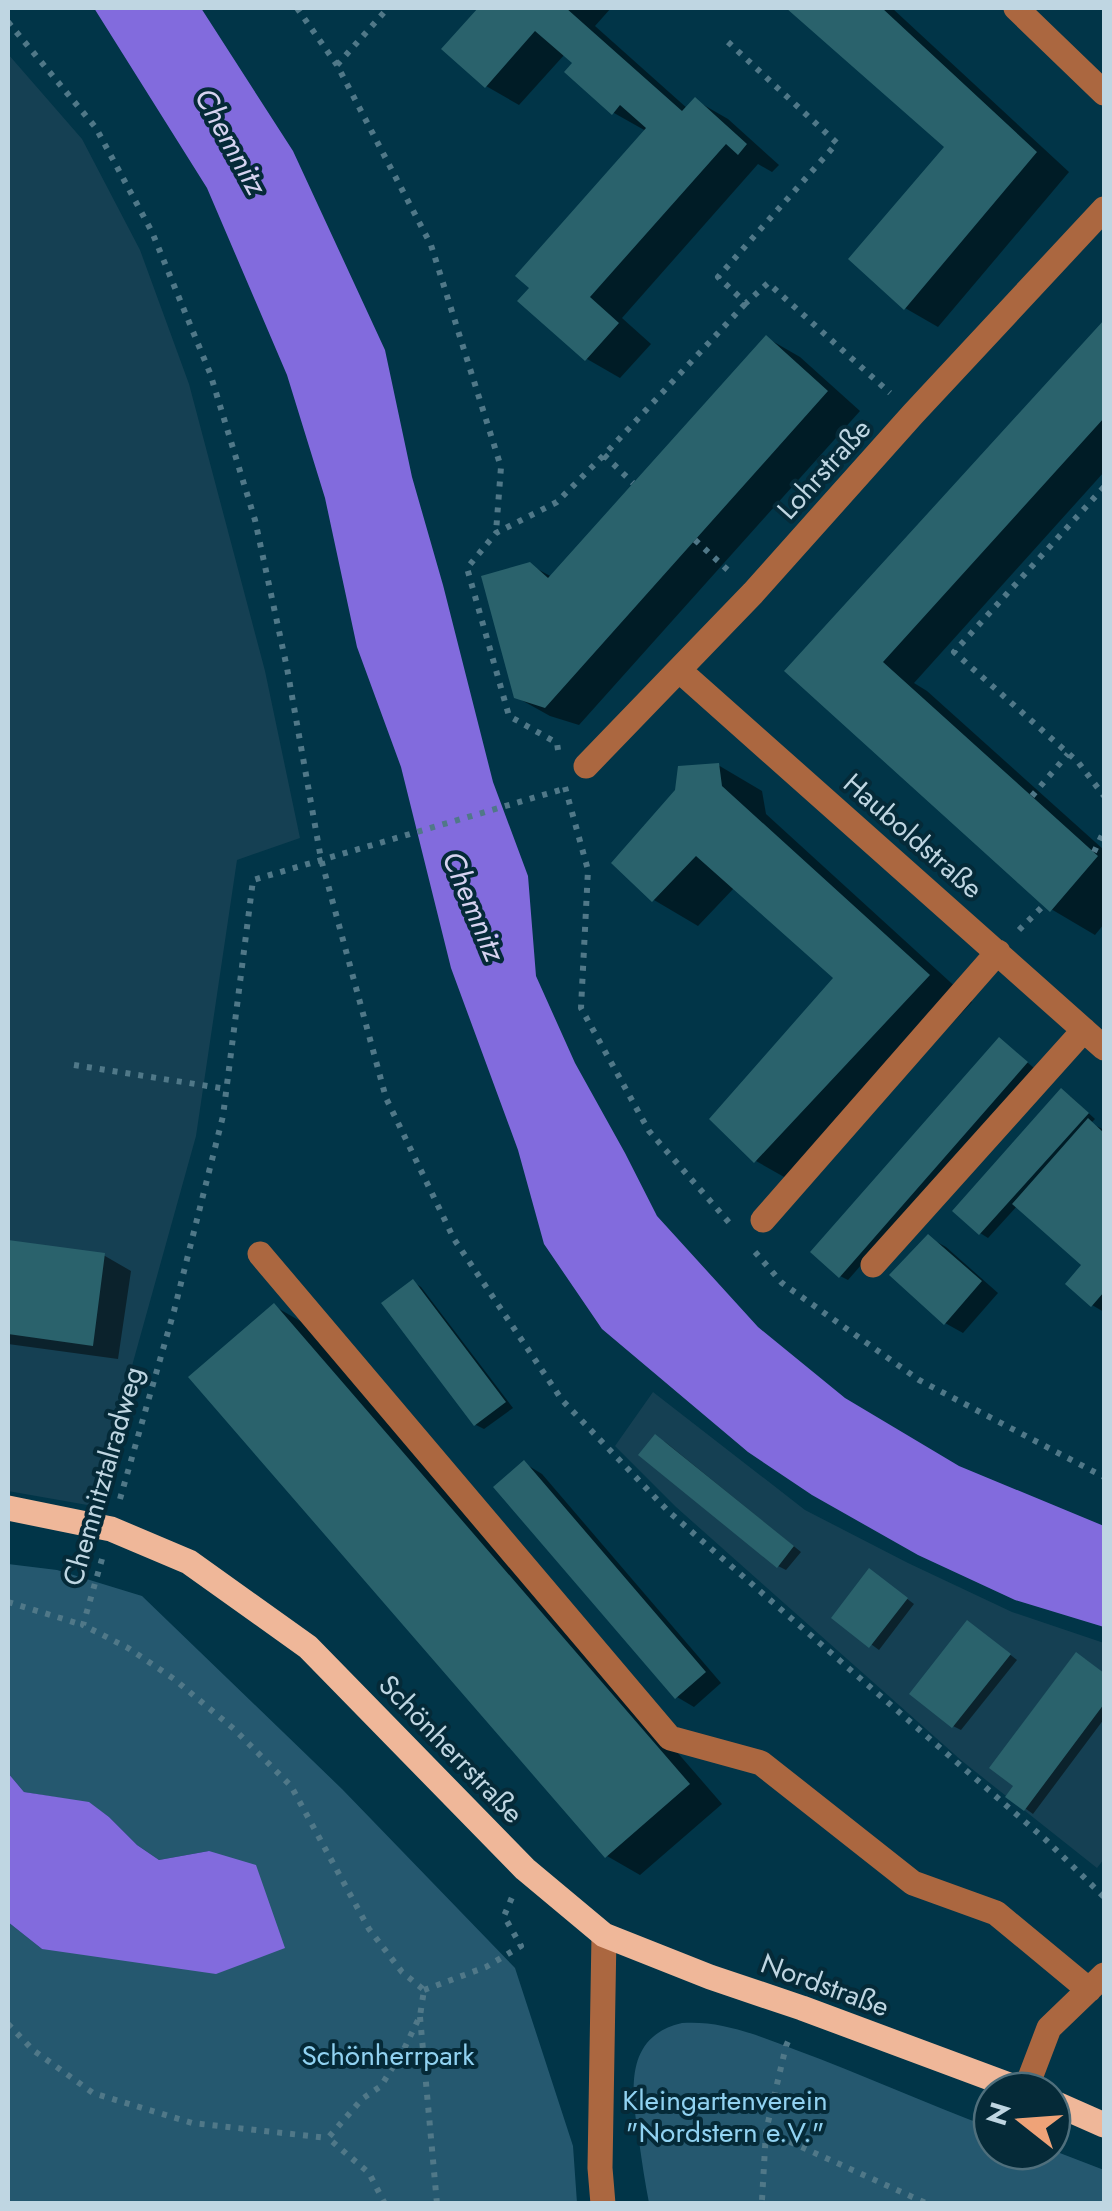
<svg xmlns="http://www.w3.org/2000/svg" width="1112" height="2211" viewBox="0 0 1112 2211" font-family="Jost,sans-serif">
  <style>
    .built { fill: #154053 }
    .green { fill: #25586f }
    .water { fill: #826bdd }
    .shadow { fill: #0007 }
    .building { fill: #2a626c }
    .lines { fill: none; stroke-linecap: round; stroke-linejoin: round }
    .path { stroke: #507888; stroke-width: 6; stroke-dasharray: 5 8; stroke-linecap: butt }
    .minor { stroke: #ab6740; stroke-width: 25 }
    .major { stroke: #efb799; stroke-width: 25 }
    .labels { text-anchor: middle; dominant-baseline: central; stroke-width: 8; stroke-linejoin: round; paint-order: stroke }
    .street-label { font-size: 28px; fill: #bfd6e2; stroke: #052a38 }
    .park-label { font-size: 28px; fill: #91d2f1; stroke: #052a38 }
    .water-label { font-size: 30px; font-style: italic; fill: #d6d3f0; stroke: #052a38 }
  </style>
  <rect width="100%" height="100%" fill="#013548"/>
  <path class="built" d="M 8,54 L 82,139 L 140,250 L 189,384 L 265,671 L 300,838 L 237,860 L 196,1136 L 93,1506 L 8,1491 Z
    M 653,1392 L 805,1510 L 908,1563 L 1012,1612 L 1104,1643 L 1104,1859 L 1097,1868 L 962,1761 L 676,1507 L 615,1446 Z"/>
  <path class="green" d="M 8,1564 L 57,1570 L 142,1596 L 342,1789 L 515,1968 L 573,2146 L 577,2203 L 8,2203 L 8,1922 L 42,1949 L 209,1851 L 159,1860 L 137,1845 L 109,1817 L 89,1803 L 24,1792 L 8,1773 Z
    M 682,2023 C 722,2020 759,2036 796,2050 C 862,2074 926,2104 992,2128 L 992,2151 L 1052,2150 L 1104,2170 L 1104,2203 L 649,2203 C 645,2183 642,2162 639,2141 C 632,2094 622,2037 682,2023 Z"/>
  <path class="water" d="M 94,8 L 201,8 L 293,151 L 385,350 L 412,477 L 443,585 L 493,782 L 528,876 L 536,976 L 575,1063 L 625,1153 L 657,1216 L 758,1327 L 845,1398 L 959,1466 L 1104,1526 L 1104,1627 L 1015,1600 L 918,1555 L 812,1495 L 748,1452 L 602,1329 L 544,1244 L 518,1150 L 451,968 L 401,767 L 357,647 L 325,498 L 287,375 L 207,188 Z
    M 8,1773 L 24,1792 L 89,1802 L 109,1817 L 137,1845 L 159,1860 L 209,1851 L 256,1865 L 285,1948 L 216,1974 L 42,1949 L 8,1922 Z"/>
  <path class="shadow" d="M 482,8 L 611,8 L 595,26 L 688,109 L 695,100 L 728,119 L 779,165 L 772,172 L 758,164 L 622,318 L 651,344 L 620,378 L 587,359 L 521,301 L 646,131 L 614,113 L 575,63 L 565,54 L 519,105 L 486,86 L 444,49 Z
    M 790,8 L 892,8 L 1069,172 L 938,327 L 905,308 L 948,147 Z
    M 1104,324 L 1104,472 L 914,683 L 927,691 L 1104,850 L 1104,924 L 1095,935 L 1051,909 L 787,671 Z
    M 767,338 L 800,357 L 860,411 L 579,725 L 550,716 L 516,697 L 530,565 L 552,577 Z
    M 718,765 L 762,791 L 766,814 L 972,1002 L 800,1186 L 756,1161 L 837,978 L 735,887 L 698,926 L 654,900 L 614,863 Z
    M 1007,1045 L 1034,1068 L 848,1280 L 840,1276 Z
    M 1070,1096 L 1095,1119 L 1091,1123 L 1104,1130 L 1104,1312 L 1092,1305 L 1085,1265 L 1018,1205 L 988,1238 L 980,1233 Z
    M 928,1237 L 946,1247 L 998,1293 L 963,1333 L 945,1323 Z
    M 8,1242 L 105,1256 L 131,1271 L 118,1359 L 8,1344 Z
    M 413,1282 L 421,1287 L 513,1408 L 484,1429 L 476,1425 L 385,1304 Z
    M 274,1306 L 307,1325 L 722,1804 L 640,1875 L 607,1856 Z
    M 664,1441 L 801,1552 L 786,1570 L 778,1566 Z
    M 524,1463 L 542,1474 L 721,1683 L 694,1707 L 677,1697 Z
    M 877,1576 L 914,1604 L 879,1650 L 834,1617 Z
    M 976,1628 L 1017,1660 L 961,1730 L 953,1726 Z
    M 1085,1659 L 1104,1674 L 1104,1719 L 1033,1814 L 1008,1796 Z"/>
  <path class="building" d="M 478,8 L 566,8 L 682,111 L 695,97 L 747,144 L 738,155 L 726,144 L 590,297 L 619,323 L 585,361 L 517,301 L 529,288 L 515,276 L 646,128 L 620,105 L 612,115 L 564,72 L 572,63 L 535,31 L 485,88 L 441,49 Z
    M 786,8 L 882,8 L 1037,152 L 904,310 L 848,259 L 944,147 Z
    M 1104,320 L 1104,418 L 883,662 L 1098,856 L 1050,912 L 784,671 Z
    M 766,335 L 828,391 L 545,708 L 514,698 L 481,576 L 530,562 L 548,578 Z
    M 719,763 L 722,786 L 930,975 L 754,1163 L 709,1119 L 833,978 L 696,856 L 652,902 L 611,863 L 675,790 L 678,766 Z
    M 999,1037 L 1028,1062 L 839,1278 L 810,1252 Z
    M 1061,1088 L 1089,1113 L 979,1235 L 952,1211 Z
    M 1088,1118 L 1104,1133 L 1104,1292 L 1091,1307 L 1065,1284 L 1081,1265 L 1012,1204 Z
    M 928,1234 L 982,1281 L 944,1325 L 889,1275 Z
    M 8,1240 L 105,1253 L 93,1346 L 8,1334 Z
    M 413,1279 L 506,1402 L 474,1426 L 381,1303 Z
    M 274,1303 L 690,1784 L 605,1858 L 188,1377 Z
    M 655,1434 L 794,1546 L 777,1568 L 638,1455 Z
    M 524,1460 L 706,1672 L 675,1699 L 493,1487 Z
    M 869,1568 L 908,1598 L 869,1648 L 831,1618 Z
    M 967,1620 L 1011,1654 L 952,1728 L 909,1694 Z
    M 1076,1652 L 1104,1673 L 1104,1704 L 1024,1811 L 1005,1797 L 1013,1786 L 989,1768 Z"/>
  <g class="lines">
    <path class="path" d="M 297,8 L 337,65 L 431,245 L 501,467 L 496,532
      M 8,22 L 96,128 L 152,232 L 210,373 L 255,520 L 287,668 L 321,859 L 386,1098 L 454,1239 L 562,1400 L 669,1512 L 1046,1840 L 1104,1897
      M 728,42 L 837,143 L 718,277 L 746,303 L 768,283 L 890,393
      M 337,65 L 388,8
      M 604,455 L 633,483
      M 1104,487 L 954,652 L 1078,762 L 1104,796
      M 695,540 L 731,573
      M 558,750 L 557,743 L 509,716 L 467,568 L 496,533 L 557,502 L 604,455 L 746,303
      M 565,787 L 588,870 L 581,1008 L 649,1131 L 733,1227
      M 1032,796 L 1068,754
      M 1094,852 L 1104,831
      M 1019,930 L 1043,906
      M 74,1065 L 227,1089
      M 755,1252 L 782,1283 L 919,1380 L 1104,1477
      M 120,1499 L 174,1311 L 223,1116 L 253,880 L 567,788
      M 102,1559 L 83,1625 L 128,1648 L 174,1679 L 234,1729 L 291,1786 L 369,1929 L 402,1972 L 424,1990
      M 8,1602 L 83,1625
      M 424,1990 L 486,1967 L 521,1946 L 504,1916 L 513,1895
      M 420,2017 L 437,2204
      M 8,2024 L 33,2050 L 93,2093 L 192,2123 L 328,2138
      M 766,2131 L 928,2204
      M 762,2200 L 766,2131 L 786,2046 L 791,2035
      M 385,2204 L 369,2173 L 328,2138 L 362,2099 L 381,2086 L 404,2049 L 420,2016 L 424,1990"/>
    <path class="minor" d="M 1016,8 L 1104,93
      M 680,671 L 1104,1048
      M 586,766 L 753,593 L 913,414 L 1104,209
      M 763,1220 L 998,952
      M 260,1254 L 670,1738 L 761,1763 L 913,1883 L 996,1913 L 1089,1990
      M 873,1265 L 1084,1030
      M 1025,2091 L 1049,2028 L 1104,1975
      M 603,2204 L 600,2168 L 604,1935"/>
    <path class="major" d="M 8,1508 L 111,1529 L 189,1562 L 308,1647 L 525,1869 L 604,1935 L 710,1977 L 802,2008 L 1025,2091
      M 1052,2102 L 1104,2125"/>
  </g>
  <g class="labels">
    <g class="street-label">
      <text transform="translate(824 469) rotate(-48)">Lohrstraße</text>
      <text transform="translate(913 836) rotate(41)">Hauboldstraße</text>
      <text transform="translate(103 1476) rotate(-74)">Chemnitztalradweg</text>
      <text transform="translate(451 1749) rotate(46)">Schönherrstraße</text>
      <text transform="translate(825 1985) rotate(20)">Nordstraße</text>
    </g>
    <g class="park-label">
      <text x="388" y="2055">Schönherrpark</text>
      <text x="725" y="2100">Kleingartenverein<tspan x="725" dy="32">"Nordstern e.V."</tspan></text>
    </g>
    <g class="water-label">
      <text transform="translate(231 141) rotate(61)">Chemnitz</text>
      <text transform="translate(474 906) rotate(67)">Chemnitz</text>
    </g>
  </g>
  <rect width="1112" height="2211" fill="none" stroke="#bfd6e2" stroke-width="20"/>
  <g transform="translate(1022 2121) rotate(287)"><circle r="48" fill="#052a38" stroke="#4f6f7c" stroke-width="2.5"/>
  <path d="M0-8L18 38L0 25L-18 38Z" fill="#efa378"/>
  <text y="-15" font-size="28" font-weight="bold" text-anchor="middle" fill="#bfd6e2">N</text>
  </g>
</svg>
